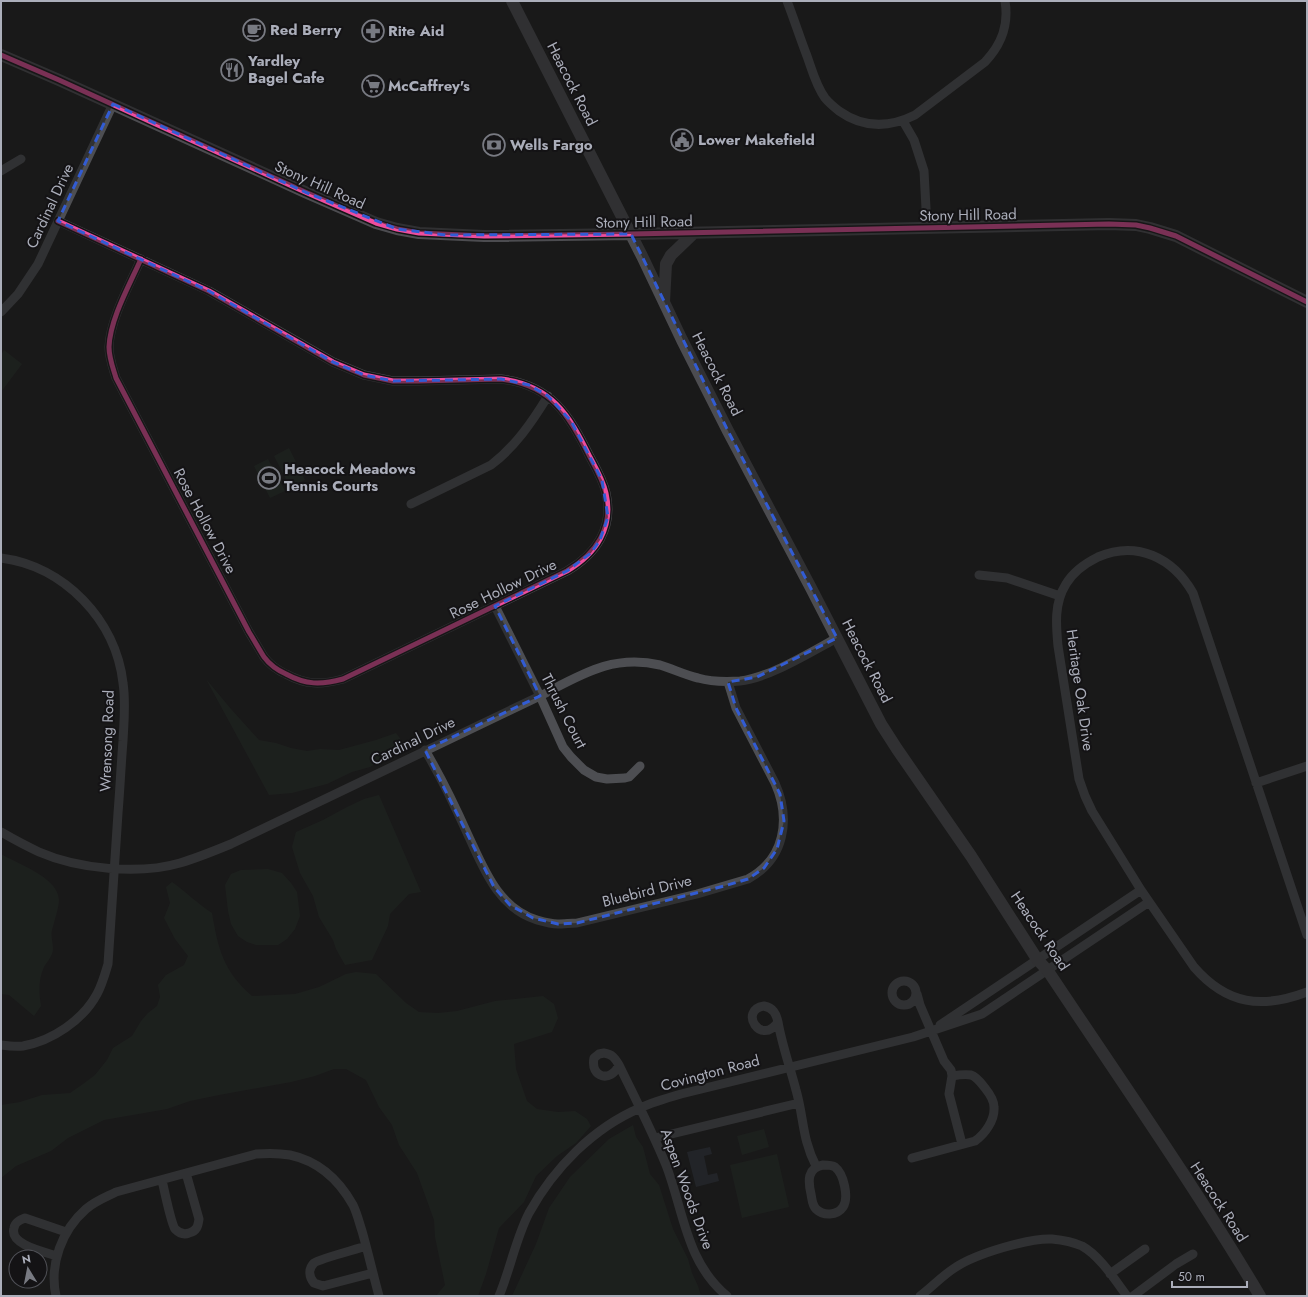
<svg xmlns="http://www.w3.org/2000/svg" width="1308" height="1297" viewBox="0 0 1308 1297" font-family="Jost,sans-serif">
  <style>
    .green { fill: #212823 }
    .water { fill: #2d323b }
    .lines { fill: none; stroke-linecap: round; stroke-linejoin: round }
    .street { stroke: #4d4e52; stroke-width: 9 }
    .secondary { stroke: #4c4c50; stroke-width: 12 }
    .cycleway-casing { stroke: #141315; stroke-width: 8 }
    .cycleway { stroke: #ef4d9e; stroke-width: 5 }
    .marked { fill: none; stroke: #325cd4; stroke-width: 3; stroke-dasharray: 8 5; stroke-linejoin: round }
    .labels { text-anchor: middle; dominant-baseline: central; stroke-width: 4; stroke-linejoin: round; paint-order: stroke }
    .poi-label { font-size: 15px; font-weight: bold; fill: #abaeba; stroke: #141315; text-anchor: start }
    .street-label { font-size: 15px; fill: #abaeba; stroke: #141315 }
  </style>
  <rect width="100%" height="100%" fill="#191919"/>
  <path class="green" d="M 4,350 L 22,364 L 1,392 L 1,355 Z
    M 289,448 L 305,480 L 290,487 L 274,456 Z
    M 268,459 L 285,491 L 270,498 L 254,466 Z
    M 206,679 L 231,709 L 259,740 L 276,743 L 291,748 L 307,751 L 320,749 L 339,750 L 376,740 L 396,733 L 405,745 L 370,767 L 352,772 L 327,784 L 292,793 L 269,795 Z
    M 379,795 L 421,892 L 409,894 L 390,914 L 388,926 L 372,960 L 345,965 L 336,949 L 333,940 L 319,917 L 313,896 L 300,873 L 292,847 L 296,832 L 323,820 L 347,807 L 364,799 Z
    M 1,854 C 18,864 58,877 59,900 C 59,907 54,922 52,930 C 50,937 55,947 52,954 C 50,959 46,963 44,967 C 38,980 39,993 41,1006 L 34,1016 L 9,995 L 1,994 Z
    M 268,869 L 282,873 L 291,883 L 297,892 L 300,916 L 295,929 L 287,939 L 278,945 L 256,945 L 247,942 L 238,936 L 231,924 L 228,911 L 225,885 L 231,874 L 241,870 Z
    M 172,882 C 186,892 198,904 212,913 C 218,948 223,971 252,996 L 295,994 L 319,987 L 346,974 L 356,972 L 376,974 L 406,1003 L 419,1012 L 438,1013 L 457,1011 L 495,1001 L 543,996 L 554,1004 L 558,1018 L 552,1032 L 514,1044 L 516,1069 L 527,1101 L 537,1109 L 558,1112 L 575,1111 L 587,1119 L 591,1126 L 576,1143 L 557,1156 L 536,1176 L 524,1202 L 499,1228 L 486,1274 L 478,1296 L 436,1296 L 445,1285 L 435,1237 L 434,1220 L 417,1173 L 399,1145 L 392,1125 L 379,1107 L 366,1080 L 346,1069 L 334,1069 L 315,1076 L 291,1082 L 219,1095 L 190,1101 L 167,1109 L 104,1120 L 68,1138 L 51,1151 L 16,1166 L 1,1178 L 1,1105 L 20,1102 L 42,1095 L 70,1093 L 83,1084 L 95,1075 L 107,1060 L 113,1048 L 132,1036 L 141,1021 L 148,1013 L 157,1006 L 160,997 L 158,985 L 166,975 L 184,965 L 188,956 L 175,939 L 164,918 L 170,903 L 166,887 Z
    M 633,1125 L 636,1137 L 643,1147 L 650,1174 L 659,1185 L 673,1229 L 688,1259 L 692,1273 L 698,1286 L 701,1296 L 512,1296 L 536,1244 L 549,1208 L 570,1177 L 609,1139 Z
    M 764,1129 L 769,1147 L 742,1155 L 737,1136 Z
    M 777,1154 L 789,1207 L 742,1218 L 730,1165 Z"/>
  <path class="water" d="M 710,1147 L 712,1154 L 704,1156 L 708,1175 L 717,1173 L 719,1181 L 696,1187 L 687,1152 Z"/>
  <g class="lines">
    <path class="street" d="M 787,1 C 794,19 800,38 807,56 C 812,70 816,86 825,98 C 829,103 834,107 839,111 C 863,128 889,128 915,115 L 985,62 C 1002,44 1009,25 1005,1
      M 903,121 L 914,140 L 924,171 L 927,227
      M 1,171 L 21,159
      M 58,221 L 209,291 L 333,362 L 364,375 L 393,381 L 418,381 L 501,379 C 551,385 569,414 590,457 C 596,468 603,480 606,493 C 614,528 596,554 567,571 L 343,679 C 321,685 306,685 286,674 C 277,670 270,665 264,657 C 259,649 254,640 249,632 L 116,378 C 113,368 109,358 109,347 C 110,319 130,284 141,259
      M 1,312 L 18,294 L 38,264 L 113,104
      M 411,504 L 491,465 C 515,447 532,422 548,396
      M 1,558 C 64,566 116,620 123,683 C 126,702 124,721 123,741 C 121,765 120,789 118,813 C 115,864 111,914 108,964 C 105,974 102,985 97,994 C 83,1020 52,1041 23,1046 C 16,1047 8,1046 1,1045
      M 979,575 L 1007,578 L 1060,596
      M 495,606 L 540,696 L 563,747 L 571,757 L 584,770 L 596,777 L 607,779 L 625,778 L 629,777 L 640,766
      M 425,750 C 441,777 455,806 468,835 C 484,869 498,908 537,920 C 544,922 551,924 558,924 C 564,924 571,923 577,923 L 697,894 L 748,879 C 785,859 791,819 775,783 L 736,708 L 728,682
      M 1256,783 L 1307,766
      M 1,832 C 13,839 26,846 39,852 C 78,869 139,875 180,863 C 197,858 214,851 231,844 L 540,696 C 581,675 612,654 660,665 C 673,669 685,675 698,678 C 712,682 726,682 740,681 C 769,678 811,652 837,638
      M 1307,935 L 1193,593 C 1173,558 1137,540 1098,557 C 1086,563 1073,572 1066,584 C 1054,603 1056,625 1058,646 L 1079,779 L 1085,796 L 1092,811 L 1141,890 L 1194,967 C 1227,1005 1262,1009 1307,992
      M892 993a12 12 0 1 1 24 0a12 12 0 1 1-24 0Z
      M 917,994 L 920,1005 L 944,1061 L 951,1070 L 952,1076 L 949,1094 L 962,1144
      M 764,1006 C 773,1008 776,1013 778,1022 C 761,1047 738,1010 764,1006 Z
      M 778,1022 C 782,1045 790,1067 796,1090 C 804,1118 802,1139 816,1166
      M 940,1025 L 1141,890
      M 604,1053 C 612,1054 615,1058 619,1065 C 611,1083 590,1078 594,1058 L 599,1054 Z
      M 619,1065 C 635,1098 652,1131 666,1165 C 684,1212 686,1262 727,1296
      M 655,1138 L 799,1103
      M 912,1158 L 975,1141 C 985,1134 995,1120 994,1107 C 994,1100 989,1093 985,1088 C 981,1083 977,1077 971,1075 C 965,1074 958,1075 952,1076
      M 823,1165 C 827,1165 832,1165 835,1167 C 844,1174 849,1198 843,1207 C 837,1216 823,1216 816,1209 C 812,1205 812,1199 811,1194 C 808,1181 807,1168 823,1165 Z
      M 162,1180 C 164,1189 171,1223 175,1229 C 179,1233 184,1235 189,1233 C 197,1231 198,1226 199,1219 L 186,1173
      M 366,1246 C 358,1249 319,1259 314,1263 C 308,1269 309,1277 314,1283 L 323,1286 L 373,1273
      M 57,1256 C 45,1252 9,1245 14,1228 C 15,1222 20,1220 25,1218 L 66,1232
      M 1110,1274 L 1145,1249
      M 56,1296 C 49,1264 62,1230 86,1209 C 95,1201 106,1197 116,1192 L 256,1154 C 268,1153 279,1153 290,1155 C 318,1161 339,1180 353,1205 C 357,1213 359,1222 362,1231 C 368,1252 373,1274 379,1296
      M 499,1296 C 510,1270 516,1238 529,1213 C 554,1168 593,1128 640,1108 C 653,1102 667,1098 681,1094 L 913,1037 L 982,1014 L 1149,902
      M 920,1296 C 932,1287 943,1275 956,1267 C 976,1254 1028,1238 1052,1239 C 1062,1240 1073,1242 1082,1246 C 1100,1256 1115,1280 1127,1296
      M 1133,1296 L 1176,1264 L 1193,1254"/>
    <path class="secondary" d="M 512,1 L 642,256 L 682,340 L 728,431 L 811,588 L 881,724 L 897,749 L 971,856 L 1037,959 L 1048,971 C 1119,1078 1194,1185 1260,1296
      M 1,55 L 59,80 L 305,192 L 376,223 L 397,229 L 419,233 L 484,236 L 631,234 L 1109,224 L 1136,225 L 1150,228 L 1176,236 L 1307,302
      M 664,302 L 666,264 L 671,255 L 694,233"/>
    <g class="cycleway-casing">
      <path id="cycleway" d="M 1,55 L 59,80 L 305,192 L 376,223 L 397,229 L 419,233 L 484,236 L 631,234 L 1109,224 L 1136,225 L 1150,228 L 1176,236 L 1307,302
        M 58,221 L 209,291 L 333,362 L 364,375 L 393,381 L 418,381 L 501,379 C 551,385 569,414 590,457 C 596,468 603,480 606,493 C 614,528 596,554 567,571 L 343,679 C 321,685 306,685 286,674 C 277,670 270,665 264,657 C 259,649 254,640 249,632 L 116,378 C 113,368 109,358 109,347 C 110,319 130,284 141,259"/>
    </g>
    <use href="#cycleway" class="cycleway"/>
  </g>
  <path d="M0 0H1308V1297H0ZM 113,104 L 305,192 L 397,229 L 446,235 L 631,234 L 728,431 L 837,638 L 757,677 L 728,682 L 736,708 L 780,794 L 784,821 L 777,849 L 764,868 L 748,879 L 724,886 L 577,923 L 558,924 L 533,918 L 510,905 L 494,887 L 425,750 L 540,696 L 495,606 L 567,571 L 591,553 L 600,540 L 608,517 L 602,480 L 571,421 L 548,396 L 529,385 L 501,379 L 393,381 L 364,375 L 333,362 L 209,291 L 58,221 Z" fill="#191919" fill-opacity=".55" fill-rule="evenodd"/>
  <path class="marked" d="M 113,104 L 305,192 L 397,229 L 446,235 L 631,234 L 728,431 L 837,638 L 757,677 L 728,682 L 736,708 L 780,794 L 784,821 L 777,849 L 764,868 L 748,879 L 724,886 L 577,923 L 558,924 L 533,918 L 510,905 L 494,887 L 425,750 L 540,696 L 495,606 L 567,571 L 591,553 L 600,540 L 608,517 L 602,480 L 571,421 L 548,396 L 529,385 L 501,379 L 393,381 L 364,375 L 333,362 L 209,291 L 58,221 Z"/>
  <defs>
    <g id="cafe-ring" transform="scale(1.15)"><circle r="9.5" fill="#141315" stroke="#787a82" stroke-width="1.5"/><path d="M-5.5-4.5H6V0H3Q3 3.5 0 3.5H-2.5Q-5.5 3.5-5.5 0ZM3-3.2v2h1.7v-2ZM-6 4.5H4V6H-6Z" fill="#787a82"/></g>
    <g id="pharmacy-ring" transform="scale(1.15)"><circle r="9.5" fill="#141315" stroke="#787a82" stroke-width="1.5"/><path d="M-2-6h4v4h4v4h-4v4h-4v-4h-4v-4h4Z" fill="#787a82"/></g>
    <g id="restaurant-ring" transform="scale(1.15)"><circle r="9.5" fill="#141315" stroke="#787a82" stroke-width="1.5"/><path d="M-5-6h1v4h1v-4h1v4h1v-4h1v5L-1.5 .5V6h-2V.5L-5-1ZM5-6V6H3V1.5H1.5Q1.5-4 5-6Z" fill="#787a82"/></g>
    <g id="supermarket-ring" transform="scale(1.15)"><circle r="9.5" fill="#141315" stroke="#787a82" stroke-width="1.5"/><path d="M-6-5.5h2.5l.6 2H6L4.5 2H-2.5L-4.4-4H-6ZM-1.5 3.2a1.3 1.3 0 1 0 .1 0ZM3 3.2a1.3 1.3 0 1 0 .1 0Z" fill="#787a82"/></g>
    <g id="civic-ring" transform="scale(1.15)"><circle r="9.5" fill="#141315" stroke="#787a82" stroke-width="1.5"/><path d="M-.6-6.5H3V-4.5H.6V-3L4-1V1h2V6H-6V1h2V-1L-.6-3ZM-1.2 2.5V6h2.4V2.5Z" fill="#787a82"/></g>
    <g id="bank-ring" transform="scale(1.15)"><circle r="9.5" fill="#141315" stroke="#787a82" stroke-width="1.5"/><path d="M-6-4H6V4H-6ZM0-2.3a2.3 2.3 0 1 0 0 4.6a2.3 2.3 0 1 0 0-4.6Z" fill="#787a82"/></g>
    <g id="stadium-ring" transform="scale(1.15)"><circle r="9.5" fill="#141315" stroke="#787a82" stroke-width="1.5"/><path d="M0-5a6.5 5 0 1 0 0 10a6.5 5 0 1 0 0-10ZM-3.5-1.8h7v3.6h-7Z" fill="#787a82"/></g>
  </defs>
  <g fill-rule="evenodd">
    <use href="#cafe-ring" x="254" y="30"/>
    <use href="#pharmacy-ring" x="373" y="31"/>
    <use href="#restaurant-ring" x="232" y="70"/>
    <use href="#supermarket-ring" x="373" y="86"/>
    <use href="#civic-ring" x="682" y="140"/>
    <use href="#bank-ring" x="494" y="145"/>
    <use href="#stadium-ring" x="269" y="478"/>
  </g>
  <g class="labels">
    <g class="poi-label">
      <text x="270" y="30">Red Berry</text>
      <text x="388" y="31">Rite Aid</text>
      <text x="248" y="61">Yardley<tspan x="248" dy="17">Bagel Cafe</tspan></text>
      <text x="388" y="86">McCaffrey's</text>
      <text x="698" y="140">Lower Makefield</text>
      <text x="510" y="145">Wells Fargo</text>
      <text x="284" y="469">Heacock Meadows<tspan x="284" dy="17">Tennis Courts</tspan></text>
    </g>
    <g class="street-label">
      <text transform="translate(572 84) rotate(63)">Heacock Road</text>
      <text transform="translate(320 185) rotate(24)">Stony Hill Road</text>
      <text transform="translate(50 206) rotate(-65)">Cardinal Drive</text>
      <text transform="translate(968 215) rotate(-1)">Stony Hill Road</text>
      <text transform="translate(644 222) rotate(-1)">Stony Hill Road</text>
      <text transform="translate(717 374) rotate(63)">Heacock Road</text>
      <text transform="translate(205 521) rotate(62)">Rose Hollow Drive</text>
      <text transform="translate(503 589) rotate(-26)">Rose Hollow Drive</text>
      <text transform="translate(867 661) rotate(63)">Heacock Road</text>
      <text transform="translate(1080 690) rotate(82)">Heritage Oak Drive</text>
      <text transform="translate(564 711) rotate(63)">Thrush Court</text>
      <text transform="translate(107 741) rotate(-88)">Wrensong Road</text>
      <text transform="translate(413 741) rotate(-26)">Cardinal Drive</text>
      <text transform="translate(647 891) rotate(-14)">Bluebird Drive</text>
      <text transform="translate(1040 931) rotate(56)">Heacock Road</text>
      <text transform="translate(710 1073) rotate(-15)">Covington Road</text>
      <text transform="translate(687 1189) rotate(70)">Aspen Woods Drive</text>
      <text transform="translate(1219 1202) rotate(57)">Heacock Road</text>
    </g>
  </g>
  <rect width="1308" height="1297" fill="none" stroke="#abaeba" stroke-width="4"/>
  <g transform="translate(28 1269) rotate(350)"><circle r="19" fill="#141315" stroke="#505157"/>
  <path d="M0-3L7 15L0 10L-7 15Z" fill="#787a82"/>
  <text y="-6" font-size="11" font-weight="bold" text-anchor="middle" fill="#abaeba">N</text>
  </g>
  <path d="M1172 1281v6h75v-6" fill="none" stroke="#abaeba" stroke-width="2"/>
  <text x="1178" y="1281" font-size="12" fill="#abaeba" stroke="#141315" stroke-width="3" paint-order="stroke">50 m</text>
</svg>
